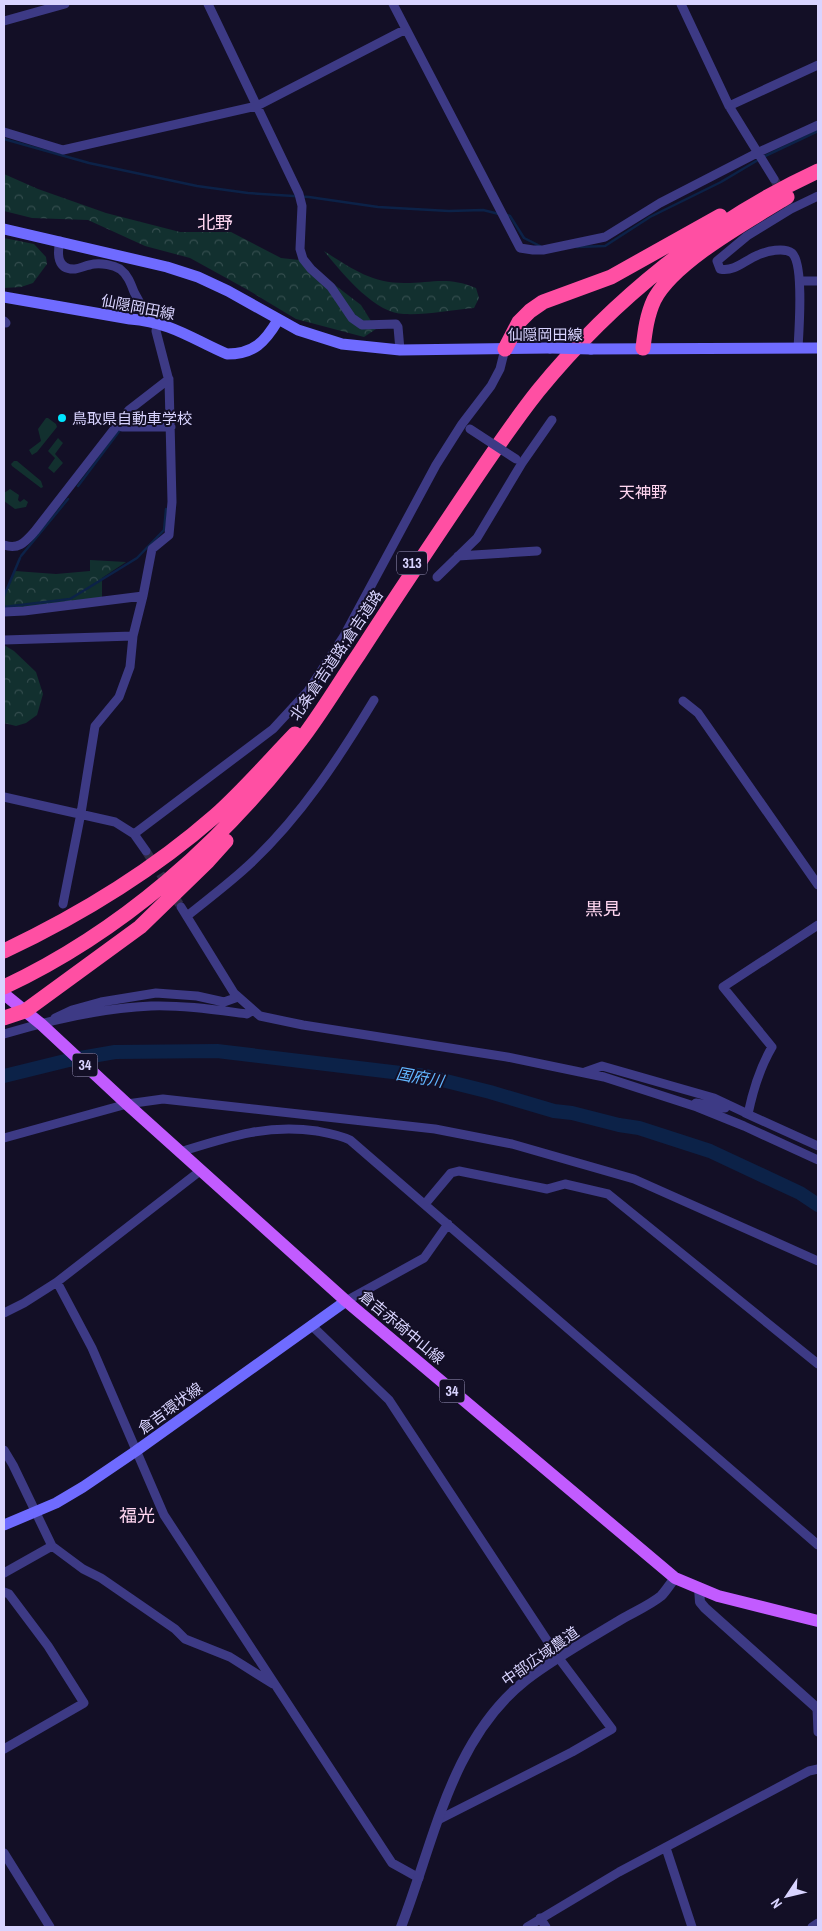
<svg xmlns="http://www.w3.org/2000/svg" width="822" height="1931" viewBox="0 0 822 1931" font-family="'Archivo Narrow','Noto Sans JP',sans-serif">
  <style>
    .grass { fill: #12302f }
    .forest { fill: url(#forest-crowns) }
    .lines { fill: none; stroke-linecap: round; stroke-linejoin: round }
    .stream { stroke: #0c2248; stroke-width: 2.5 }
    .river { stroke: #0c2248; stroke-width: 14 }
    .minor-tunnel { stroke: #312d47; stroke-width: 9; stroke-dasharray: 9 4.5; stroke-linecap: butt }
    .minor { stroke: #3d3a85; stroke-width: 9 }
    .tertiary { stroke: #3d3a85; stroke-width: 10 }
    .secondary { stroke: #6f6bff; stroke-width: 11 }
    .primary { stroke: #c25bff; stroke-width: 12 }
    .motorway { stroke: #ff4fa3; stroke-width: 15 }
    .minor-bridge { stroke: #3d3a85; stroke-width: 9 }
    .secondary-bridge { stroke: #6f6bff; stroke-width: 11 }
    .poi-dot { fill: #00e5ff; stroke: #130f26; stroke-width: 2 }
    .labels { text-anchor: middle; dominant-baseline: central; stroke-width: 4; stroke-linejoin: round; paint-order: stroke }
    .shield { fill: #130f26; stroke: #9e99be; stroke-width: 1 }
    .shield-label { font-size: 14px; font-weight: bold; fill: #d9d4ff }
    .street-label { font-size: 15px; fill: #d9d4ff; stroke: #130f26 }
    .poi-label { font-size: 15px; fill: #d9d4ff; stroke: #130f26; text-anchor: start }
    .neighbourhood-label { font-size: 16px; fill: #ffd6f0; stroke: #130f26 }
    .water-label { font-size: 16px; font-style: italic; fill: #62b6ff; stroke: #130f26 }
    .quarter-label { font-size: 18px; fill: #ffd6f0; stroke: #130f26 }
  </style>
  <defs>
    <pattern id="forest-crowns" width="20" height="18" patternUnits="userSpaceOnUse" patternTransform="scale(1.25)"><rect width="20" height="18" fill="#12302f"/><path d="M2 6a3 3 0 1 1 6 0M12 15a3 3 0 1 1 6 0" fill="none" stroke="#344d4e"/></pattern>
  </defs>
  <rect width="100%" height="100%" fill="#130f26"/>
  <path class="grass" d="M 46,418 L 48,418 L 56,424 L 57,427 L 37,452 L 32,455 L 29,450 L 41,441 L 38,429 Z
    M 58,438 L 63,443 L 55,454 L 63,463 L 54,473 L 48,468 L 55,458 L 48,451 Z
    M 14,461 L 17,461 L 41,481 L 43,487 L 41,488 L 12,466 L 11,464 Z
    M 10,489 L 19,495 L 18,500 L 20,502 L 24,499 L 28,502 L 26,507 L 15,509 L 4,501 L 4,493 Z"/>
  <path class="forest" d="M 4,174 L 38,189 L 106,213 L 180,232 L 231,232 L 281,258 L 308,261 L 327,279 L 361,305 L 376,329 L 364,337 L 296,319 L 248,290 L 190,258 L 145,246 L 88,220 L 32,218 L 4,211 Z
    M 4,238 L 34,244 L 46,257 L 47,264 L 33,283 L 21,287 L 4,288 Z
    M 324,251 C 351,268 371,283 404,283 C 433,283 447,276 476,288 L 479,298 L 474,308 C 451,310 427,315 404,314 C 375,314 341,272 324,251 Z
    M 90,560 L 126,562 L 102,578 L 102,599 L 4,609 L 4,596 L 15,571 L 56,574 L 90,571 Z
    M 4,645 L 14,651 L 36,672 L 43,694 L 37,715 L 26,723 L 16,726 L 4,723 Z"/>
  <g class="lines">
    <path class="stream" d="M 4,139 L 89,163 L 197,186 L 248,193 L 309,197 L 378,207 L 449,211 L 483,210 L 499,214
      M 763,157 L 818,131
      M 507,215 L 510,216 L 524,238 L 540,246
      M 577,247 L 605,246 L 650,217 L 721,182 L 758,160
      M 78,486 L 120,430
      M 21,556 L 68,499
      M 4,596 L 20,558
      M 4,607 L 70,599 L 137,558 L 164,530 L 166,509"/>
    <path class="river" d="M 4,1076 L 69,1060 L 115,1052 L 217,1051 L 426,1076 L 490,1092 L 554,1111 L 572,1113 L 619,1125 L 639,1128 L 710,1151 L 800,1193 L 818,1205"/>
    <path class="minor-tunnel" d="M 774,179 L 789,205
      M 146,851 L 181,907"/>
    <path class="minor" d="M 208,4 L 299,194 L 302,206 L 300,249 L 303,259 L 311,269 L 331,287 L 352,318 L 362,325 L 396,324 L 398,327 L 400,350
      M 393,4 L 520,248 L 533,250 L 543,250 L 605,237 L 660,203 L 759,152 L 818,125
      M 681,4 L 729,106 L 774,179
      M 4,21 L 65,4
      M 729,106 L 818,65
      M 4,132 L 63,150 L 257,106 L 406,29
      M 60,241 C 57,254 57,270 75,269 C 81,268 87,265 94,264 C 102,263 113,265 120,269 C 128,275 131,284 134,292 C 139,301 145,310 144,320
      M 800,281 L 818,281
      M 4,321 L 6,323
      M 798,348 C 799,330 804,264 792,253 C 784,247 767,251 758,255 C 745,260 735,272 720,269 L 717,261 L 747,236 L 791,209 L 818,196
      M 118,425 L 122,427 L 171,427
      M 4,545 C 19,550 25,542 35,531 L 129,410 L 169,379
      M 458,556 L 537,551
      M 437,577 L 477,538 L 522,463 L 552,420
      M 4,612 L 24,611 L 143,596
      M 4,640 L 133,636
      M 683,701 L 698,713 L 818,885
      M 4,797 L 115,822 L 134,834 L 146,851
      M 134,834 L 273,729 L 308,691 L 344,636 L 436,465 L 462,424 L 491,386 L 500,369 L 505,349
      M 63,904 L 81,813 L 95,726 L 119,697 L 130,667 L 133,636 L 143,596 L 152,549 L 169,535 L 172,502 L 169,381 L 156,331 L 157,324
      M 181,907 L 234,993 L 260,1016 L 303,1025 L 507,1057 L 604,1077 L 697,1107 L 744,1126 L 818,1160
      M 187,916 C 208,899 231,882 251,863 C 301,816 339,758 374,700
      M 55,1018 L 72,1010 L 101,1002 L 156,993 L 197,996 L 224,1002 L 238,997
      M 4,1034 C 51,1020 102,1008 151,1006 C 183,1005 216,1010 247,1014 L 252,1011
      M 585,1072 L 602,1066 L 714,1098 L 748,1114 C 753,1090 759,1069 772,1047 L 723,987 L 818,925
      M 696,1103 L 725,1108
      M 745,1113 L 818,1146
      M 4,1138 L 127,1104 L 163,1099 L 435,1129 L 512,1144 L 634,1179 L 818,1261
      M 180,1152 C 228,1137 265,1124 317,1131 C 328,1133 340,1135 350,1140 L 818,1545
      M 425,1204 L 451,1173 L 459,1171 L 547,1189 L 565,1184 L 608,1194 L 818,1364
      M 57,1282 L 92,1348 L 164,1515 L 392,1863 L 419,1878
      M 346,1301 L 424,1258 L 448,1224
      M 4,1313 L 24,1303 L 57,1282 L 200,1171
      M 311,1325 L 389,1400 L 558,1657 L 612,1729 L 572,1752 L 438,1820
      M 4,1450 L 13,1465 L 52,1546 L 83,1569 L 101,1578 L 175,1629 L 185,1639 L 230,1657 L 273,1684
      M 4,1573 L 52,1546
      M 4,1592 L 9,1594 L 48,1646 L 84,1703 L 4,1749
      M 817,1708 L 818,1732
      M 666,1848 L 692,1927
      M 4,1853 L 50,1927
      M 540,1918 L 546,1927
      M 527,1927 L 619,1872 L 762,1796 L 809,1771 L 818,1769
      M 812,1927 L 818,1923"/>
    <path class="tertiary" d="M 699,1588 L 700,1602 L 705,1608 L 818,1709
      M 401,1927 C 434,1842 451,1739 526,1680 C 556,1657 589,1639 622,1619 C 634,1612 650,1605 661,1596 C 666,1591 670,1584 675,1578"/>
    <path class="secondary" d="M 4,229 L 167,267 L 198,277 L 228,291 L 298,330 L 342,344 L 400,350 L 550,348
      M 4,297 L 130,319 C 171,322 192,339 227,354 C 254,354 265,342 278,320
      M 591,349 L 818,348
      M 4,1525 L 56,1503 L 83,1487 L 136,1451 L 346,1301"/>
    <path class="primary" d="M 4,994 L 41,1024 L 127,1104 L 346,1301 L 675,1578 L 718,1596 L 818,1621"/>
    <path class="motorway" d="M 643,348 C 645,331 647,315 654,300 C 674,261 750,220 787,197
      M 505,349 L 519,322 L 530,311 L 543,302 L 611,277 L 720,216
      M 4,951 C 80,915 151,872 215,816 C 243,791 268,762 295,734
      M 4,987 C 121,932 221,844 300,741 C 321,714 339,683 359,654 C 393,601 428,549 463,497 C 487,461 511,425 538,391 C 613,299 710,221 818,171
      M 4,1018 L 25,1011 L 140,927 L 208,861 L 226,841"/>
    <path class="minor-bridge" d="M 470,429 L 516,459"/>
    <path class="secondary-bridge" d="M 550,348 L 591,349"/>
  </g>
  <circle class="poi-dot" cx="62" cy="418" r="5"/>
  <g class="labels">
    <g class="shield">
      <rect x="397" y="551.5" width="30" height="23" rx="4"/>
      <rect x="72.5" y="1053.5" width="25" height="23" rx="4"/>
      <rect x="439.5" y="1379.5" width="25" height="23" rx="4"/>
    </g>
    <g class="shield-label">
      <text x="412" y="563">313</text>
      <text x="85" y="1065">34</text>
      <text x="452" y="1391">34</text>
    </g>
    <g class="street-label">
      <text transform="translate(138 307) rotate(11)">仙隠岡田線</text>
      <text x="545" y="334">仙隠岡田線</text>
      <text transform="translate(336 655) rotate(-56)">北条倉吉道路;倉吉道路</text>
      <text transform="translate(402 1327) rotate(40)">倉吉赤碕中山線</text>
      <text transform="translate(170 1408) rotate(-36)">倉吉環状線</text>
      <text transform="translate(540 1656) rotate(-35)">中部広域農道</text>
    </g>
    <g class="poi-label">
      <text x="72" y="418">鳥取県自動車学校</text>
    </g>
    <g class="neighbourhood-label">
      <text x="643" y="492">天神野</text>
    </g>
    <g class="water-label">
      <text transform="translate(420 1077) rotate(10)">国府川</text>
    </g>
    <g class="quarter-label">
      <text x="215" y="222">北野</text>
      <text x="603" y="908">黒見</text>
      <text x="137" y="1515">福光</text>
    </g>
  </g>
  <rect width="822" height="1931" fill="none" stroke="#d9d4ff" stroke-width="10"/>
  <g transform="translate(787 1896) rotate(235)" stroke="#130f26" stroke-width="4" paint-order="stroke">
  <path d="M0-4L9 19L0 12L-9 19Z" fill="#d9d4ff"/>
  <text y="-8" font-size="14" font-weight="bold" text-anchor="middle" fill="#d9d4ff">N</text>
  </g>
</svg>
